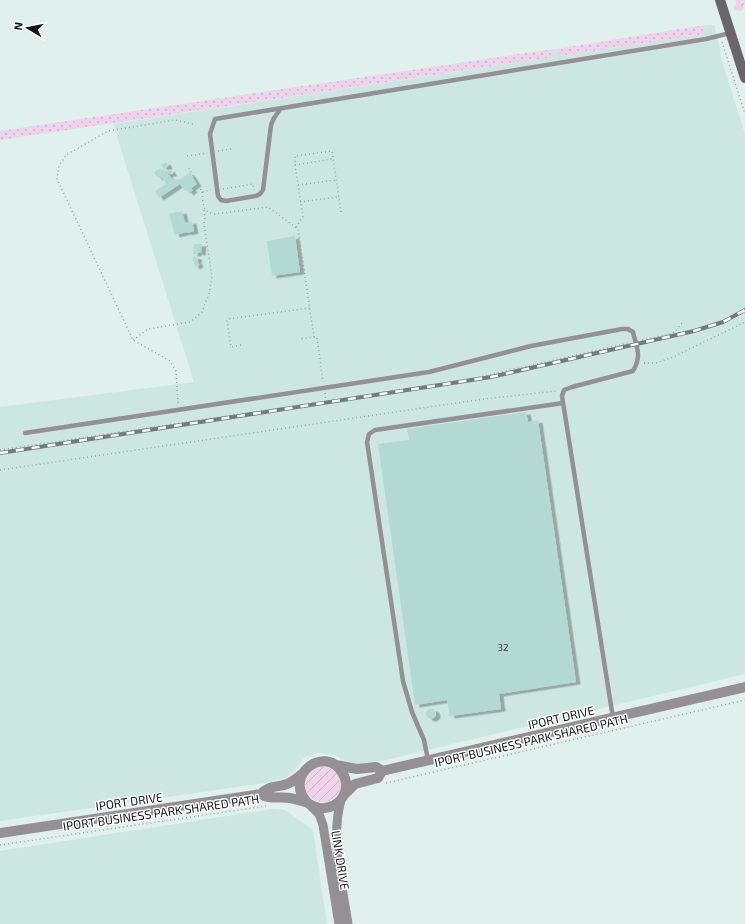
<svg xmlns="http://www.w3.org/2000/svg" width="745" height="924" viewBox="0 0 745 924" font-family="'Exo 2',sans-serif">
  <style>
    .built { fill: #cce7e2 }
    .grass { fill: url(#grass-dots) }
    .forest { fill: url(#forest-crowns) }
    .garden { fill: url(#garden-furrows) }
    .building { fill: #b2dad3; filter: url(#shadow) }
    .lines { fill: none; stroke-linecap: round; stroke-linejoin: round }
    .path { stroke: #98a5a2; stroke-width: 1.5; stroke-dasharray: 1 3; stroke-linecap: butt }
    .service { stroke: #959094; stroke-width: 4.5 }
    .minor { stroke: #959094; stroke-width: 9 }
    .tertiary { stroke: #959094; stroke-width: 10 }
    .secondary { stroke: #6b646a; stroke-width: 10 }
    .rail-casing { stroke: #727d7b; stroke-width: 4 }
    .rail { stroke: #fff; stroke-width: 2.5; stroke-dasharray: 8; stroke-linecap: butt }
    .labels { text-anchor: middle; dominant-baseline: central; stroke-width: 3; stroke-linejoin: round; paint-order: stroke }
    .number-label { font-size: 10px; fill: #394744 }
    .street-label { font-size: 12px; fill: #111615; stroke: #fff }
  </style>
  <defs>
    <pattern id="grass-dots" width="8" height="8" patternUnits="userSpaceOnUse"><rect width="8" height="8" fill="#eed3eb"/><path d="M2 2h.1M6 6h.1" fill="none" stroke="#cbb4c9" stroke-width="1.8" stroke-linecap="round"/></pattern>
    <pattern id="forest-crowns" width="20" height="18" patternUnits="userSpaceOnUse"><rect width="20" height="18" fill="#eed3eb"/><path d="M2 6a3 3 0 1 1 6 0M12 15a3 3 0 1 1 6 0" fill="none" stroke="#cbb4c9"/></pattern>
    <pattern id="garden-furrows" width="10" height="10" patternUnits="userSpaceOnUse"><rect width="10" height="10" fill="#eed3eb"/><path d="M-1 1l2-2M0 10L10 0M9 11l2-2" fill="none" stroke="#cbb4c9"/></pattern>
    <filter id="shadow"><feDropShadow dx="4.5" dy="2.5" stdDeviation="0" flood-color="#0004"/></filter>
  </defs>
  <rect width="100%" height="100%" fill="#dff0ed"/>
  <path class="built" d="M 704,25 L 714,25 L 720,48 L 721,58 L 745,134 L 745,674 L 382,761 L 352,764 L 334,755 L 318,753 L 304,758 L 294,771 L 287,777 L 265,783 L 0,821 L 0,407 L 194,382 L 113,124 L 554,57 L 553,49 L 557,49 L 559,56 L 706,34 Z
    M 272,809 L 285,810 L 313,830 L 327,924 L 0,924 L 0,851 Z"/>
  <path class="grass" d="M 704,25 L 706,34 L 559,56 L 557,49 Z
    M 553,49 L 554,57 L 0,140 L 0,131 Z"/>
  <path class="forest" d="M 735,0 L 745,0 L 744,8 L 741,11 L 735,10 L 733,8 L 736,4 Z"/>
  <path class="garden" d="M305 784a18 18 0 1 1 36 0a18 18 0 1 1-36 0Z"/>
  <path class="building" d="M 166,162 L 168,166 L 165,169 L 166,172 L 170,169 L 173,174 L 168,174 L 172,179 L 174,178 L 176,180 L 178,179 L 179,180 L 190,173 L 197,184 L 191,188 L 193,190 L 189,193 L 187,190 L 185,191 L 180,184 L 159,198 L 155,191 L 166,184 L 161,176 L 158,178 L 154,172 L 160,168 L 162,170 L 164,169 L 161,165 Z
    M 182,211 L 185,223 L 192,221 L 194,231 L 187,233 L 187,232 L 175,235 L 169,214 Z
    M 295,236 L 300,272 L 272,276 L 267,241 Z
    M 194,244 L 202,244 L 201,253 L 197,252 L 197,254 L 193,254 Z
    M192.5 259a2.5 2.5 0 1 1 5 0a2.5 2.5 0 1 1-5 0Z
    M193.5 264a2.5 2.5 0 1 1 5 0a2.5 2.5 0 1 1-5 0Z
    M 526,412 L 528,422 L 538,420 L 576,682 L 499,694 L 501,709 L 450,716 L 447,700 L 415,705 L 378,444 L 409,440 L 407,429 Z
    M426 714a5 5 0 1 1 10 0a5 5 0 1 1-10 0Z"/>
  <g class="lines">
    <path class="path" d="M 722,42 L 745,114
      M 218,151 L 231,149
      M 187,156 L 207,153
      M 295,165 L 332,159
      M 189,168 L 202,192 L 211,190
      M 298,185 L 336,180
      M 223,189 L 253,184 L 254,190
      M 202,192 C 203,202 202,213 215,214 L 268,207 L 298,229 L 314,337 L 299,339
      M 300,202 L 338,197
      M 296,227 L 303,217 L 295,165 L 295,156 L 332,151 L 341,212
      M 314,337 L 317,337 L 323,382
      M 133,340 L 148,329 L 190,322 L 202,312 L 209,294 L 212,277 L 204,224 L 205,217 L 204,210
      M 642,340 L 673,333 L 683,322
      M 241,345 L 231,347 L 227,321 L 228,319 L 310,308
      M 644,363 L 656,363 L 673,357 L 745,322
      M 325,393 L 326,401
      M 178,403 L 176,371 L 170,361 L 133,340 L 57,179 L 59,166 L 66,155 L 108,131 L 175,120 L 193,124
      M 0,450 L 462,381 L 629,343
      M 0,470 L 484,399 L 556,391
      M 386,783 L 745,700
      M 0,845 L 266,806"/>
    <path class="service" d="M 281,108 L 274,118 L 271,125 L 263,190 L 260,194 L 256,196 L 226,201 L 221,200 L 218,196 L 210,134 L 215,119 L 706,39 L 730,33
      M 25,433 L 429,372 L 531,346 L 622,329 L 628,329 L 633,332 C 637,349 642,355 633,371 L 572,387 L 564,390 L 562,396 L 613,718
      M 428,760 L 424,740 L 412,712 L 403,681 L 367,442 L 369,434 L 375,430 L 563,403"/>
    <path class="minor" d="M 341,800 C 330,840 342,883 348,924
      M 309,804 L 319,814 L 323,825 L 339,924"/>
    <path class="tertiary" d="M 336,765 L 357,769 L 376,767 L 382,771 L 745,687
      M 261,794 C 269,785 276,788 287,784 C 293,782 297,778 302,774
      M 344,795 L 355,784 L 378,778 L 382,771
      M 0,833 L 261,794 C 270,800 280,796 290,798 C 295,799 300,800 305,802 C 309,803 312,806 316,807 C 328,811 341,804 345,792 C 347,785 346,778 342,772 C 324,744 283,776 307,802"/>
    <path class="secondary" d="M 720,0 L 745,78"/>
    <g class="rail-casing">
      <path id="rail" d="M 0,453 L 491,377 L 694,331 L 723,322 L 745,310"/>
    </g>
    <use href="#rail" class="rail"/>
  </g>
  <g class="labels">
    <g class="number-label">
      <text x="503" y="647">32</text>
    </g>
    <g class="street-label">
      <text transform="translate(561 717) rotate(-13)">IPORT DRIVE</text>
      <text transform="translate(531 740) rotate(-13)">IPORT BUSINESS PARK SHARED PATH</text>
      <text transform="translate(129 801) rotate(-8)">IPORT DRIVE</text>
      <text transform="translate(161 812) rotate(-8)">IPORT BUSINESS PARK SHARED PATH</text>
      <text transform="translate(341 860) rotate(81)">LINK DRIVE</text>
    </g>
  </g>
  <g transform="translate(28 28) rotate(280)" stroke="#ffffff" stroke-width="3" paint-order="stroke">
  <path d="M0-3L7 15L0 10L-7 15Z" fill="#111615"/>
  <text y="-6" font-size="11" font-weight="bold" text-anchor="middle" fill="#111615">N</text>
  </g>
</svg>
